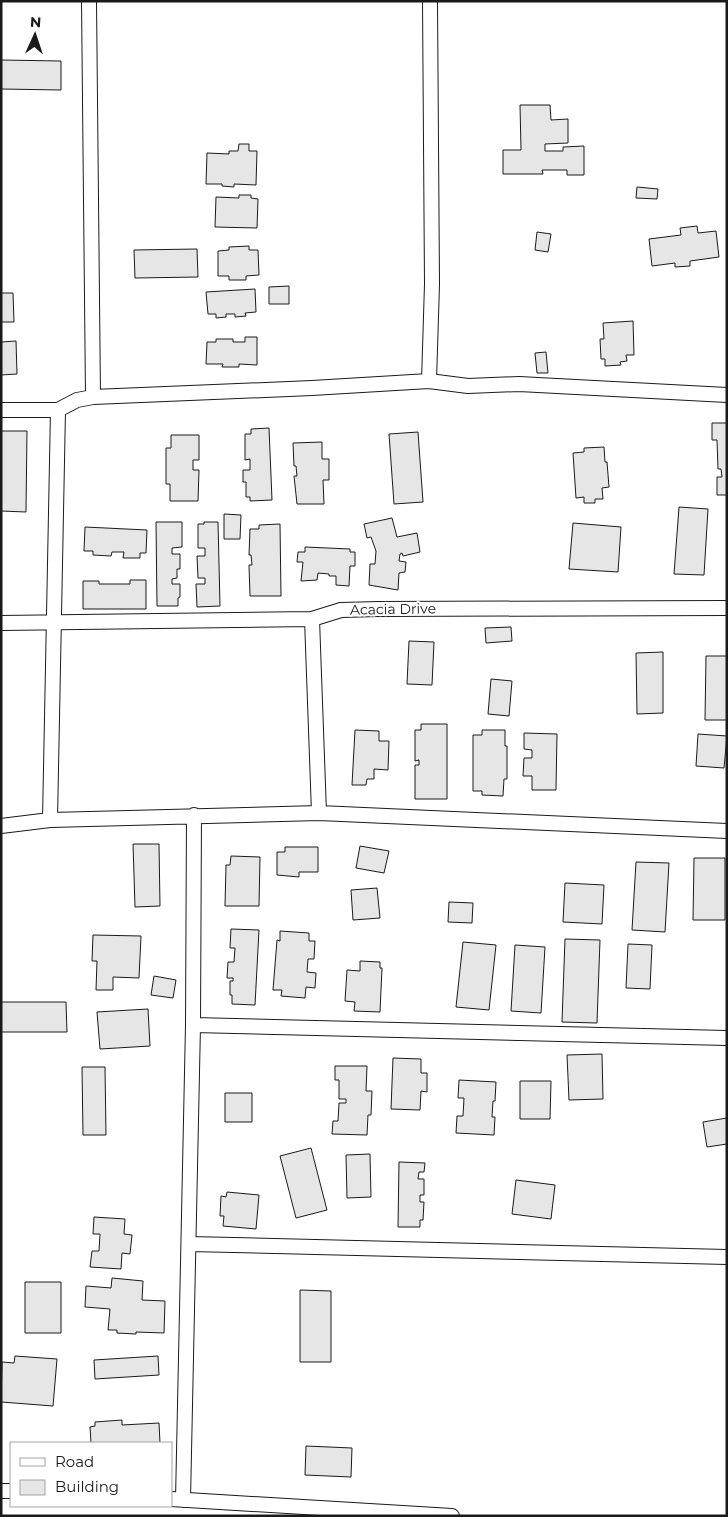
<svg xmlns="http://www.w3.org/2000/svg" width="728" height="1517" viewBox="0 0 728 1517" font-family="Montserrat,sans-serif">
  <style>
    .building { fill: #e6e6e6; stroke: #1a1a1a }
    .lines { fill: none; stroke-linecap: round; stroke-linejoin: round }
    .street-casing { stroke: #1a1a1a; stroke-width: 16 }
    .street { stroke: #fff; stroke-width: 14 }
    .labels { text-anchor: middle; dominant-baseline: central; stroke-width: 4; stroke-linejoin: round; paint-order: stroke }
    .street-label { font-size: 14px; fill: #1a1a1a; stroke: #fff }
  </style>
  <rect width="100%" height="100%" fill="#fff"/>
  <path class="building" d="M 1,60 L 61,61 L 61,90 L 1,89 Z
    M 520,105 L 550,105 L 551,120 L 568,119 L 568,143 L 545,144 L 545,151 L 563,151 L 563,147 L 584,146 L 584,175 L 567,175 L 567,170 L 542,170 L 543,174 L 503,174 L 503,150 L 521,150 Z
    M 239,144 L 249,144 L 249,151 L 257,151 L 256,185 L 234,184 L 234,187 L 222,186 L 222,184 L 206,184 L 207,153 L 229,154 L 229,151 L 238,151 Z
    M 637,187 L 658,189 L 657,199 L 636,198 Z
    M 239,195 L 251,195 L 251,198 L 258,199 L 257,228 L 215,227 L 216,197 L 239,198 Z
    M 697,226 L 698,233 L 716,231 L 719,257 L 690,261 L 690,266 L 675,267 L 675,263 L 652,266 L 649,239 L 681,235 L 680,228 Z
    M 537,232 L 551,234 L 548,252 L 535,250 Z
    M 249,246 L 249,250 L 258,250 L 259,275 L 246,276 L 246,280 L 229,280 L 229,276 L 218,276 L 218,251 L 229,250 L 229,247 Z
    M 197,249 L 198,277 L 135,278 L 134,250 Z
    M 289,286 L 289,304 L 269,304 L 269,287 Z
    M 255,289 L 256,312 L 245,313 L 246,316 L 235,317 L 235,314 L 226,314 L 226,317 L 216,318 L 216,314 L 208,314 L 206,292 Z
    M 1,293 L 13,293 L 14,322 L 1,322 Z
    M 633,321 L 634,355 L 626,355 L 627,361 L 620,362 L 621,365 L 605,366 L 605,359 L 601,359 L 600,339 L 604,339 L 603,323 Z
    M 245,337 L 257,337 L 257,365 L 239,364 L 239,367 L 222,367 L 223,364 L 206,364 L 207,342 L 216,342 L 216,339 L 233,339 L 233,342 L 245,342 Z
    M 16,341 L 17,374 L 1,375 L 1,342 Z
    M 546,352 L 548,373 L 537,373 L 535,353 Z
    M 712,423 L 727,423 L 727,495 L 717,495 L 717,477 L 722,477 L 721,469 L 718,469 L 717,440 L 712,440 Z
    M 269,428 L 272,500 L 250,501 L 250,497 L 246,497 L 246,482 L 243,482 L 243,470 L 250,470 L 250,459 L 245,460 L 245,434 L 251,434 L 251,429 Z
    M 1,431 L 27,431 L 26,512 L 1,511 Z
    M 418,432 L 423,502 L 394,504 L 389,434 Z
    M 171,435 L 199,435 L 199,460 L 193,460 L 193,470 L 199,470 L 198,501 L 170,501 L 170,484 L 166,484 L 166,448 L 171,448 Z
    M 322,442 L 322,459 L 329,459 L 329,480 L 323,480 L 324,504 L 297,504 L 294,476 L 297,476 L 296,466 L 294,466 L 293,443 Z
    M 604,447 L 605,462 L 607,462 L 609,487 L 602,488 L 603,499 L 595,499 L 595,503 L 584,503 L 584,497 L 576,498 L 573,453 L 584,452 L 584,448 Z
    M 679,507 L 708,509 L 704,575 L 674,574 Z
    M 224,514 L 241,515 L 240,539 L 224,539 Z
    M 392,518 L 397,537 L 417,533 L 420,552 L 403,556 L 402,553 L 400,554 L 399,561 L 406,562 L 405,572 L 399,573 L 398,590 L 369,585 L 370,564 L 375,564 L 376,551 L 371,537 L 367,538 L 364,524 Z
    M 156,522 L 182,522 L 182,547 L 172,548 L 172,554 L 180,554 L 180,569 L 177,569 L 177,578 L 172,579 L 172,584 L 180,584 L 180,597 L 178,598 L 178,606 L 157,606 Z
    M 204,522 L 218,522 L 220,606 L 197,607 L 196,584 L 205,584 L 205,578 L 198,578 L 197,556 L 205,556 L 205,548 L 198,548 L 198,524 L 204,524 Z
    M 573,523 L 621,527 L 618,572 L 569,569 Z
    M 280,524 L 281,596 L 250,596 L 249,565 L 252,565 L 251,555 L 249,555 L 250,529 L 259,529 L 259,525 Z
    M 85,527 L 147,530 L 146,553 L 140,553 L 140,558 L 123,558 L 124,552 L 112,552 L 111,556 L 93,555 L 93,551 L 84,551 Z
    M 305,547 L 350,549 L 350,552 L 355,552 L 355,566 L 350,566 L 349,586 L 336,585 L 336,576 L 329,576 L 329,574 L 318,573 L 317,580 L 301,581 L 303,562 L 297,562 L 298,552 L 305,552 Z
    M 130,580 L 146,580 L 146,609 L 83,609 L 83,581 L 99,581 L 99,584 L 130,584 Z
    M 511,627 L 512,641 L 486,643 L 485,628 Z
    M 409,641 L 434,642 L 432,685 L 407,684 Z
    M 663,652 L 663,713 L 637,714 L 636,653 Z
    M 706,656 L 727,656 L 727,720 L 705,720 Z
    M 491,679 L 512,681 L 509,716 L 488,714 Z
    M 421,724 L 447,724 L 447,799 L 415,799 L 415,765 L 419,765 L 419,760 L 415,761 L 415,730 L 421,730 Z
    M 355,730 L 379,731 L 379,741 L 389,741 L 388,770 L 374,769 L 374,779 L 367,779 L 366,785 L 352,785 Z
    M 482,730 L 505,730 L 505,746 L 507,746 L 507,779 L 504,779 L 503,796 L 482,795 L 482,791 L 473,791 L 473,735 L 482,735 Z
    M 524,733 L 557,734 L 556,790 L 532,790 L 532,776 L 523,776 L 524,758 L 532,758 L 532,750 L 524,749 Z
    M 698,734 L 727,736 L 724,768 L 696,766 Z
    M 133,844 L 159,844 L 160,906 L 135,907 Z
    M 360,846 L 389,851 L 384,873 L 356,868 Z
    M 285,847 L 318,847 L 318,872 L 299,872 L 299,877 L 277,875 L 277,852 L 285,852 Z
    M 231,856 L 260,857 L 259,906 L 225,906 L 226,865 L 230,865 Z
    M 694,858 L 725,858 L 725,920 L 693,920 Z
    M 636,862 L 669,863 L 665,932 L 632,930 Z
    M 565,883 L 604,885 L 602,924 L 563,922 Z
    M 377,888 L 380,918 L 353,920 L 351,890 Z
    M 449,902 L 473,903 L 472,923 L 448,922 Z
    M 231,929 L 259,930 L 255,1005 L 232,1004 L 232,995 L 230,995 L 230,981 L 233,981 L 233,978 L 227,978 L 228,962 L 234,962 L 235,948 L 230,948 Z
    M 280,931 L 309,933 L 309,941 L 315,941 L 314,959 L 308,959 L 307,972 L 316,973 L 315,988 L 306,987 L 305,998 L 281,996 L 282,990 L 273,990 L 277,940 L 280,941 Z
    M 93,935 L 141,936 L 139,978 L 113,977 L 113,990 L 96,990 L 97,961 L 92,961 Z
    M 565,939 L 600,940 L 597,1023 L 562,1022 Z
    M 463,942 L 496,945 L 489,1010 L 456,1007 Z
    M 628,944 L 652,945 L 650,989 L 626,988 Z
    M 515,945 L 545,947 L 541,1013 L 511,1011 Z
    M 360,961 L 380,962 L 380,968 L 382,968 L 380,1012 L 354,1011 L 355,1002 L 345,1001 L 347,970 L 360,971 Z
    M 154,976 L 176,980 L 173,998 L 151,995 Z
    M 1,1002 L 66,1002 L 67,1032 L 1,1032 Z
    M 148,1009 L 150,1046 L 100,1049 L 97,1012 Z
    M 602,1054 L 603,1099 L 569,1100 L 567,1055 Z
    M 393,1058 L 421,1059 L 421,1073 L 427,1073 L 427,1092 L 421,1091 L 420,1110 L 391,1109 Z
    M 335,1066 L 367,1066 L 366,1091 L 372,1091 L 371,1115 L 368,1115 L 367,1135 L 332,1134 L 333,1121 L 338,1121 L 339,1103 L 346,1103 L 346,1099 L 339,1099 L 339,1080 L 335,1080 Z
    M 82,1067 L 105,1067 L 106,1135 L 83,1135 Z
    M 459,1080 L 496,1082 L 495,1101 L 493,1101 L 492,1117 L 495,1117 L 494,1135 L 456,1133 L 457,1116 L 463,1116 L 464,1098 L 458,1098 Z
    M 520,1081 L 551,1081 L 550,1119 L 520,1119 Z
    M 225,1093 L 252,1093 L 252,1122 L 225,1122 Z
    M 727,1118 L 727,1144 L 707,1147 L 703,1122 Z
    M 311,1148 L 327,1210 L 296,1218 L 280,1156 Z
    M 370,1154 L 371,1197 L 347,1198 L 346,1155 Z
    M 399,1162 L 425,1163 L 424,1172 L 419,1172 L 418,1179 L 424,1179 L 424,1195 L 420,1195 L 420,1202 L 424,1202 L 423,1220 L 420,1220 L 420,1227 L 398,1227 Z
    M 516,1180 L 555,1185 L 551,1219 L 512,1214 Z
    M 227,1192 L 259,1195 L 256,1229 L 223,1226 L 224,1216 L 220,1216 L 221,1196 L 226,1197 Z
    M 94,1217 L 125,1219 L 124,1234 L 132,1235 L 130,1254 L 122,1253 L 121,1269 L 90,1267 L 92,1251 L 99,1251 L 100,1234 L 93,1234 Z
    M 112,1278 L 143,1281 L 142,1300 L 165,1301 L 164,1333 L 136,1332 L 136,1334 L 117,1333 L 117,1330 L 108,1330 L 110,1309 L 85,1307 L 86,1286 L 111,1288 Z
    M 25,1282 L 61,1282 L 61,1333 L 25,1333 Z
    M 300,1290 L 331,1291 L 331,1362 L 300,1362 Z
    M 15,1356 L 57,1359 L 53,1406 L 1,1402 L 2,1362 L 14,1363 Z
    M 158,1356 L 159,1375 L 95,1379 L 94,1360 Z
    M 122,1420 L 122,1425 L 159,1423 L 160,1443 L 91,1443 L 90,1427 L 95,1426 L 95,1422 Z
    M 306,1446 L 352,1448 L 351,1477 L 305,1475 Z"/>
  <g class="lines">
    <g class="street-casing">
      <path id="street" d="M 89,1 L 93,397
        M 429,381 L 468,386 L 519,384 L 727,395
        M 1,410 L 58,410 L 77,400 L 93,397 L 312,388 L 429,381 L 432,284 L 430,1
        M 312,619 L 319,813
        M 1,623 L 312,619 L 341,610 L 379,609 L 727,608
        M 50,820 L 58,410
        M 1,826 L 50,820 L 319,813 L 727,831
        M 193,1025 L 727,1038
        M 189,1244 L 727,1257
        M 1,1491 L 11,1491
        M 171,1499 L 452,1516
        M 183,1500 L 193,1025 L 194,815"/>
    </g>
    <use href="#street" class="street"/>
  </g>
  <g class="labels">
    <g class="street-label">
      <text transform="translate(393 609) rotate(-1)">Acacia Drive</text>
    </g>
  </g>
  <rect width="728" height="1517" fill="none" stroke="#1a1a1a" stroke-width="5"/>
  <rect x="10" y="1442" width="162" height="65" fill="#ffffff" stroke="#a3a3a3"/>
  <rect x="20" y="1458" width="25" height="8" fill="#ffffff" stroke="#a3a3a3"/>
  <text x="55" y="1467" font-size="15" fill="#1a1a1a">Road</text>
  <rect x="20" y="1480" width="25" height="15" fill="#e6e6e6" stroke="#a3a3a3"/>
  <text x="55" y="1492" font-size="15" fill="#1a1a1a">Building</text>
  <g transform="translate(35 35) rotate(3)" stroke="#ffffff" stroke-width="4" paint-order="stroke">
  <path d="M0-4L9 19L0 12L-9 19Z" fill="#1a1a1a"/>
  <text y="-8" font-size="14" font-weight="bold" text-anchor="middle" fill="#1a1a1a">N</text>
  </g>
</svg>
